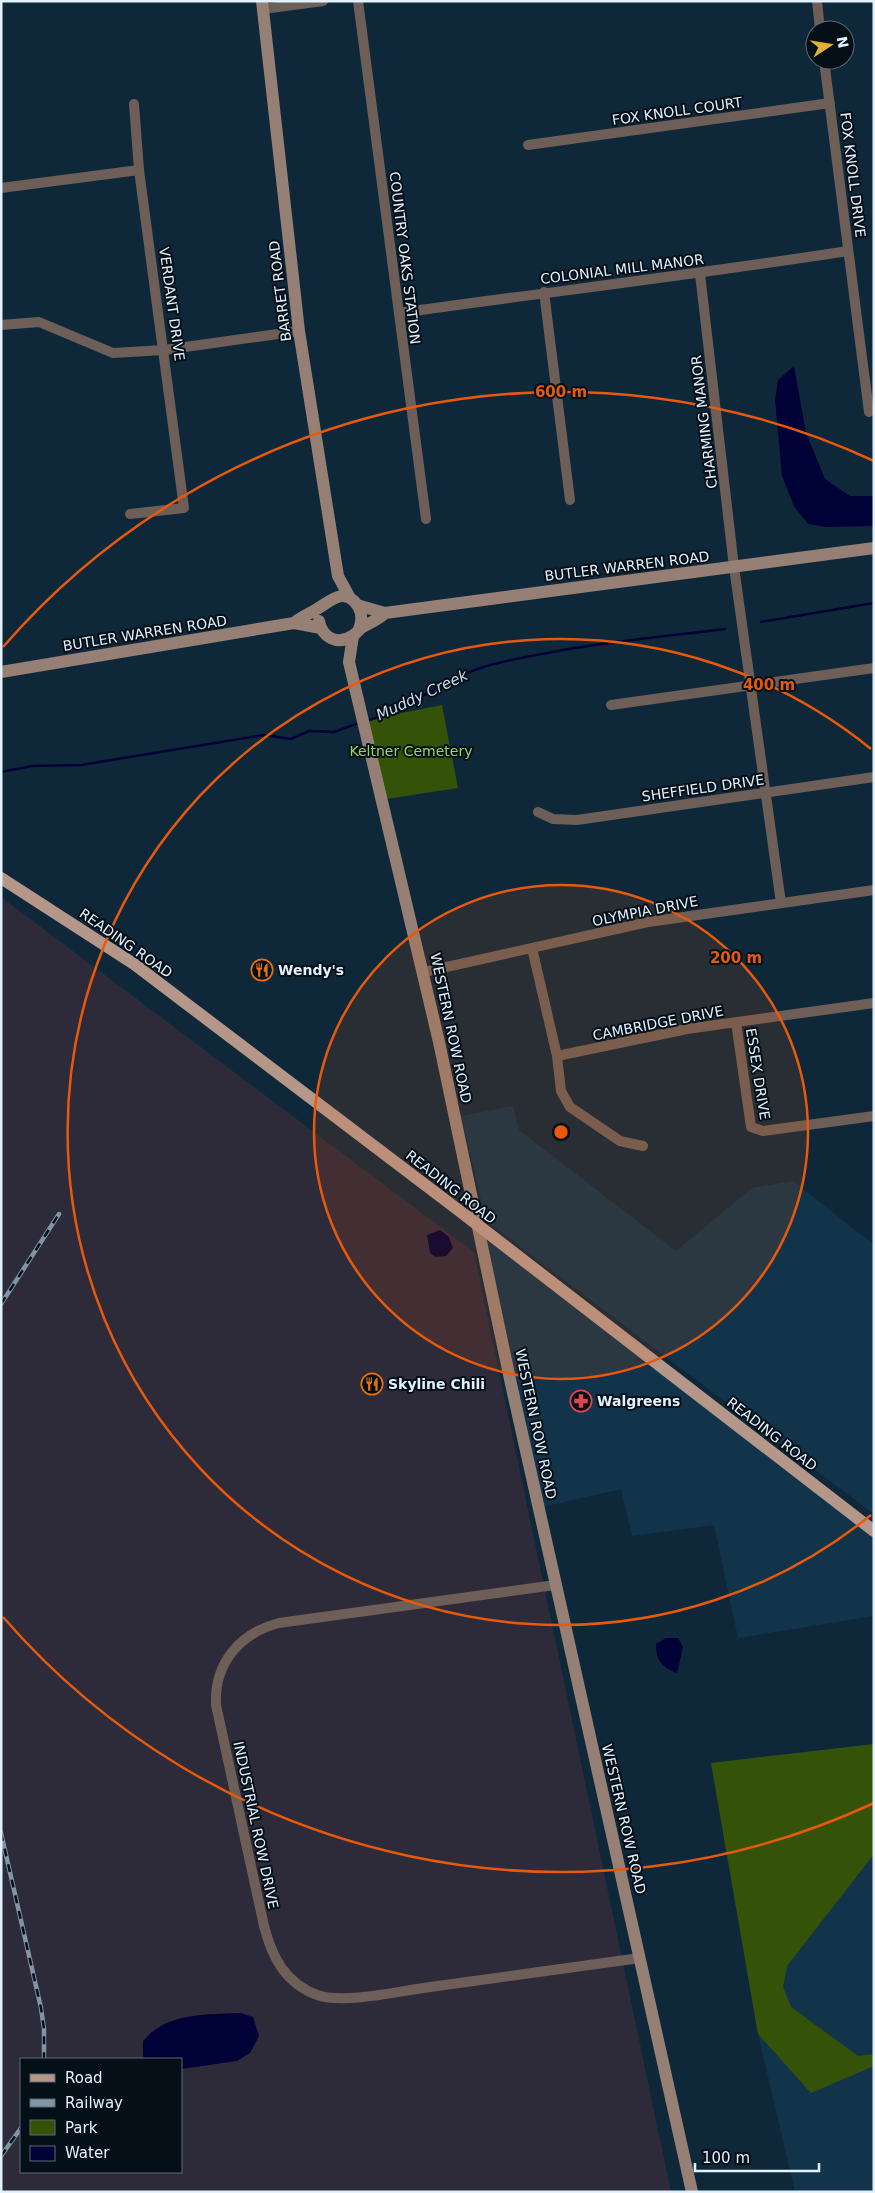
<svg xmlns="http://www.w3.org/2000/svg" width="875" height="2193" viewBox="0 0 875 2193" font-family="'DejaVu Sans',sans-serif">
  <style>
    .built { fill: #12344b }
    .industrial { fill: #2d2a3a; fill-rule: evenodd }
    .green { fill: #355308 }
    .water { fill: #000136 }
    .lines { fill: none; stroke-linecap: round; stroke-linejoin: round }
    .stream { stroke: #000136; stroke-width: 2.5 }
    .street { stroke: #6d5e58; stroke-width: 10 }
    .secondary { stroke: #967f74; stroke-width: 12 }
    .primary { stroke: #b5978a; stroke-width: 12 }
    .rail-casing { stroke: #8195a5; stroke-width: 4.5 }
    .rail { stroke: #050f18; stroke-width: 2.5; stroke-dasharray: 8; stroke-linecap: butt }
    .ring { fill: none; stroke: #e8590c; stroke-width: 2.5 }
    .labels { text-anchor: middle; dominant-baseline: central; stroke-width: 4; stroke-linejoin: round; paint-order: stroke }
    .street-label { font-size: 14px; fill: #e2f1fe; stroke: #050f18 }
    .park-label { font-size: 14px; fill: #9dd45e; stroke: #050f18 }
    .poi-label { font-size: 14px; font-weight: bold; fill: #e2f1fe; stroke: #050f18; text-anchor: start }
    .water-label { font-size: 15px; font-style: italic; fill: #cfdbf0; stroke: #050f18 }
    .centre { fill: #e8590c; stroke: #050f18; stroke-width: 2.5 }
    .ring-label { font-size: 15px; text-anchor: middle; font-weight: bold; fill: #e8590c; stroke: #050f18; stroke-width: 4; stroke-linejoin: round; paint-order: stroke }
  </style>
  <rect width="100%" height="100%" fill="#0e283a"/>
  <path class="built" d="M 513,1106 L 519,1130 L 676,1251 L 752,1188 L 793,1181 L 874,1245 L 874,1514 L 486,1221 L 461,1116 Z
    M 479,1227 L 874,1531 L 874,1616 L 738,1638 L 714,1525 L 632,1536 L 621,1489 L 538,1508 Z
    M 874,1744 L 874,2192 L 795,2192 L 758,2034 L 711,1763 Z"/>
  <path class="industrial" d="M 1,897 L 474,1252 L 671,2192 L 1,2192 ZM 21,2059 L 181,2059 L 181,2172 L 21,2172 Z"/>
  <path class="green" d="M 442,705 L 458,788 L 386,799 L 362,721 Z
    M 874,1744 L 874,1854 L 787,1966 L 783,1987 L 791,2007 L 858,2056 L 874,2054 L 874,2066 L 811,2093 L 758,2034 L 711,1763 Z"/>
  <path class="water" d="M 794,366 L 806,433 L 825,479 L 850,496 L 874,496 L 874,526 L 826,527 L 808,524 L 794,506 L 782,476 L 775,400 L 778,380 Z
    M 440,1230 L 449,1237 L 453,1248 L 446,1256 L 436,1257 L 430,1253 L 427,1235 Z
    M 666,1638 L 678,1638 L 683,1647 L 677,1673 C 661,1667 656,1660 656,1644 Z
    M 241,2013 L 253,2017 L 259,2036 L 250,2053 L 237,2061 L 181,2069 L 181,2059 L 145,2059 L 143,2056 L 143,2041 C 148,2036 152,2031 158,2028 C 180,2013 216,2014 241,2013 Z"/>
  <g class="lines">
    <path class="stream" d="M 761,622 L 874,603
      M 366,721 C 408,709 440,682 480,668 C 505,660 532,656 558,651 C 613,641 669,636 725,629
      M 1,772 L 32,766 L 81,765 L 264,735 L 291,739 L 309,731 L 334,732 L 359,723"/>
    <path class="street" d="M 358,1 L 426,519
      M 817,1 L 820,30
      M 263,9 L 323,1
      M 824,60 L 869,412
      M 528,145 L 830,103
      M 1,188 L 139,170
      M 700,274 L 734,567 L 781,903
      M 544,292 L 570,500
      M 399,313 C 549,292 699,274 848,251
      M 1,325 L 39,322 L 113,353 L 164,350 L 299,331
      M 130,514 L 184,508 L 139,170 L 134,104
      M 611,705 L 874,668
      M 538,812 L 553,819 L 577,820 L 874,777
      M 532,948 L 557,1056 L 687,1029 L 874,1003
      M 424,972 L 648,922 L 874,890
      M 736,1022 L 751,1127 L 763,1131 L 874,1116
      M 557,1056 L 561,1091 L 570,1107 L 620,1141 L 643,1146
      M 555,1585 L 279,1623 C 240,1633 214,1663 216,1705 L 264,1926 C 272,1957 285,1983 317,1995 C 342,2004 396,1992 423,1988 C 495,1978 568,1968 640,1958"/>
    <path class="secondary" d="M 262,1 L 299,331 L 338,576 L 350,598
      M 357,605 L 385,613 L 874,548
      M 319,621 C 322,637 337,646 352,636 C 356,634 358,631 361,628 C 369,623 378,620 385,613
      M 294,623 C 301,617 309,614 317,609 C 331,601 344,586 358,606 C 362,613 362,622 359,629
      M 353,636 L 349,662 L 439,1042 L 511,1384 L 692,2192
      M 1,672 L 294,623 L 321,628"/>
    <path class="primary" d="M 1,878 L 134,964 L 457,1209 L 874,1531"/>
    <g class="rail-casing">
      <path id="rail" d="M 1,1304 L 59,1214
        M 1,1833 L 41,2008 L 44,2029 L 44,2059
        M 1,2156 L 21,2128"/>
    </g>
    <use href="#rail" class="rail"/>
  </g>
  <circle cx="561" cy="1132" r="247" fill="#e8590c" fill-opacity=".12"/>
  <g class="ring">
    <circle cx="561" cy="1132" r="247"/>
    <path d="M871 1515A493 493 0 1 1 871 749"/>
    <path d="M874 1803A740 740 0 0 1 3 1617M3 647A740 740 0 0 1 874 461"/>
  </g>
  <defs>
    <g id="restaurant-ring" transform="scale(1.125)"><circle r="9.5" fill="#050f18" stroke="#e8710a" stroke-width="1.5"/><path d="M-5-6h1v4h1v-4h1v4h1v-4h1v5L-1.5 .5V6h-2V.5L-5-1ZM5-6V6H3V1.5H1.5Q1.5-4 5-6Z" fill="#e8710a"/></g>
    <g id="pharmacy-ring" transform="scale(1.125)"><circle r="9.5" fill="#050f18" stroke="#e0444e" stroke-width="1.5"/><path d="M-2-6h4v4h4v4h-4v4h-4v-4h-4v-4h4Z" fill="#e0444e"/></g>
  </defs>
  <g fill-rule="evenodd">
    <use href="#restaurant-ring" x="262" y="970"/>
    <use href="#restaurant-ring" x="372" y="1384"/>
    <use href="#pharmacy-ring" x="581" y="1401"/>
  </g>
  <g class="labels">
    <g class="street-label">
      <text transform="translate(677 111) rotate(-8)">FOX KNOLL COURT</text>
      <text transform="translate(853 175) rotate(83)">FOX KNOLL DRIVE</text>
      <text transform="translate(405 258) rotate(83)">COUNTRY OAKS STATION</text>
      <text transform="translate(622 269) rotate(-7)">COLONIAL MILL MANOR</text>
      <text transform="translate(280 291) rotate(-97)">BARRET ROAD</text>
      <text transform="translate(172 304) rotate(82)">VERDANT DRIVE</text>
      <text transform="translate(704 422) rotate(-97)">CHARMING MANOR</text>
      <text transform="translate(627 566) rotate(-7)">BUTLER WARREN ROAD</text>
      <text transform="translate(145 633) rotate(-9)">BUTLER WARREN ROAD</text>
      <text transform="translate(703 788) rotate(-8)">SHEFFIELD DRIVE</text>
      <text transform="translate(645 911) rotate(-11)">OLYMPIA DRIVE</text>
      <text transform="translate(126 943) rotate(35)">READING ROAD</text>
      <text transform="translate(658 1023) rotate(-11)">CAMBRIDGE DRIVE</text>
      <text transform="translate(451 1028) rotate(78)">WESTERN ROW ROAD</text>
      <text transform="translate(758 1074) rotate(81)">ESSEX DRIVE</text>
      <text transform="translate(451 1187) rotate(38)">READING ROAD</text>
      <text transform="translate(536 1424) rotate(78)">WESTERN ROW ROAD</text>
      <text transform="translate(772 1434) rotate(38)">READING ROAD</text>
      <text transform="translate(624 1819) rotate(77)">WESTERN ROW ROAD</text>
      <text transform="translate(256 1825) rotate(78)">INDUSTRIAL ROW DRIVE</text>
    </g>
    <g class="park-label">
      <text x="411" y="751">Keltner Cemetery</text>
    </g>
    <g class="poi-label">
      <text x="278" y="970">Wendy's</text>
      <text x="388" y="1384">Skyline Chili</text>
      <text x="597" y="1401">Walgreens</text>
    </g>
    <g class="water-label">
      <text transform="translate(422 695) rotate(-25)">Muddy Creek</text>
    </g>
  </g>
  <circle cx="561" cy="1132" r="8" class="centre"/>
  <g class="ring-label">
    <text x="561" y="397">600 m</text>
    <text x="769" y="690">400 m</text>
    <text x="736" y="963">200 m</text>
  </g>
  <rect width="875" height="2193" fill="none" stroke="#e2f1fe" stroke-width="5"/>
  <rect x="20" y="2058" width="162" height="115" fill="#050f18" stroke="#5d6974"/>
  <rect x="30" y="2074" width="25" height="8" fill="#b5978a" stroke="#5d6974"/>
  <text x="65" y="2083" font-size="15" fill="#e2f1fe">Road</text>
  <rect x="30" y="2099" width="25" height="8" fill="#8195a5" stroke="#5d6974"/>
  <text x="65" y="2108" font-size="15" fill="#e2f1fe">Railway</text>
  <rect x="30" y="2120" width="25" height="15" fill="#355308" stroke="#5d6974"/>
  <text x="65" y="2133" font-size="15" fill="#e2f1fe">Park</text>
  <rect x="30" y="2146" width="25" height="15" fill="#000136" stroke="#5d6974"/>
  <text x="65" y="2158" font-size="15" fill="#e2f1fe">Water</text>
  <g transform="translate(830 45) rotate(78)"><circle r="24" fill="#050f18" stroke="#5d6974"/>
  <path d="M0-4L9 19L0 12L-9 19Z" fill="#e1af34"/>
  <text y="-8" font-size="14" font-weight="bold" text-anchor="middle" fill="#e2f1fe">N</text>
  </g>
  <path d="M695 2163v8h124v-8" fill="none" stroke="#e2f1fe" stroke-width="2.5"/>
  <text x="702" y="2163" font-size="15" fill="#e2f1fe" stroke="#050f18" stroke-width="4" paint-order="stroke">100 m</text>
</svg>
